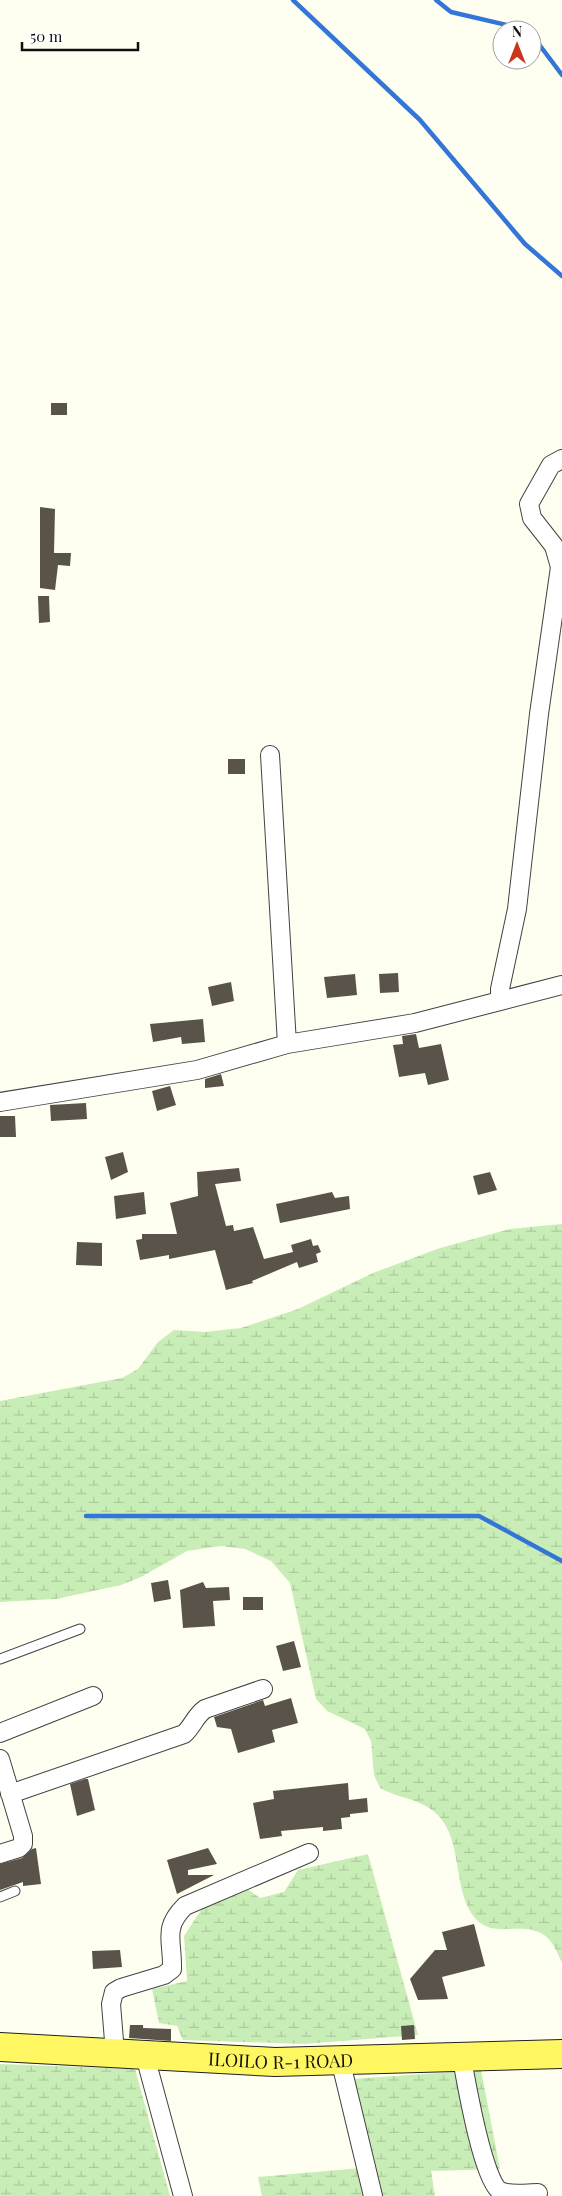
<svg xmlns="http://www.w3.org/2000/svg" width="562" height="2196" viewBox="0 0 562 2196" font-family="'Playfair Display',serif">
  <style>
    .wetland { fill: url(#wetland-marsh) }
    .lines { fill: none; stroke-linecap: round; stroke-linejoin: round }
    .stream { stroke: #3376d7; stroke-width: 4.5 }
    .building { fill: #59534a }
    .service-casing { stroke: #424242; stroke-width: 11 }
    .minor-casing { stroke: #424242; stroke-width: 20 }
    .primary-casing { stroke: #202020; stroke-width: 30 }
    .service { stroke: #fff; stroke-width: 9 }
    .minor { stroke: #fff; stroke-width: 18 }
    .primary { stroke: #fff761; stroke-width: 28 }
    .labels { text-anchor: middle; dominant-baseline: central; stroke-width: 5; stroke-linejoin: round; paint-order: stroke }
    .street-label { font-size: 18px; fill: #0f0f0f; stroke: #fff }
  </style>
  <defs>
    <pattern id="wetland-marsh" width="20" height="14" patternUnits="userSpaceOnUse" patternTransform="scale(1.25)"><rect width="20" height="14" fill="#c9edb7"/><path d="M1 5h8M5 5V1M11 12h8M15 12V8" fill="none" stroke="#abca9c"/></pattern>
  </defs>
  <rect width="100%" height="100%" fill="#fffff1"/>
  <path class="wetland" d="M 562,1224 L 562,1963 C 558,1954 553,1941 544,1935 C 522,1920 494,1940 475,1918 C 450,1888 466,1831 429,1808 C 414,1798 396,1797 380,1788 L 374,1775 L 371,1741 L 365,1729 L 327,1711 L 316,1699 L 290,1583 L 271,1561 L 245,1549 L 221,1546 L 187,1551 L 141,1577 L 121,1585 L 56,1599 L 0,1602 L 0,1401 L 122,1378 L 138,1369 L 158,1342 L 174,1330 L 205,1332 L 241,1328 L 298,1309 L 373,1273 L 440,1248 L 510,1229 Z
    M 368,1854 L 418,2035 L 304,2044 L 183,2040 L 177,2026 L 159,2023 L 152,1989 L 187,1981 L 184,1936 L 203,1907 L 246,1888 L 260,1898 L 284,1892 L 298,1870 Z
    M 0,2064 L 135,2069 L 170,2196 L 0,2196 Z
    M 481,2070 L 500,2169 L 431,2171 L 435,2196 L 262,2196 L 258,2177 L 372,2167 L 352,2079 Z"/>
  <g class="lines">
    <path class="stream" d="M 293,0 L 420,120 L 525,244 L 562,276
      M 436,0 L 451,12 L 528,30
      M 532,35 L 562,75
      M 86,1516 L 479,1516 L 562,1561"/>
  </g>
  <path class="building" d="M 51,403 L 67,403 L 67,415 L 51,415 Z
    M 40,507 L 55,509 L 54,553 L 71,553 L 70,566 L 58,565 L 55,590 L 40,588 Z
    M 38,596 L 49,596 L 50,622 L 39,623 Z
    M 228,759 L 245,759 L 245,774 L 228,774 Z
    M 398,973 L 399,992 L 380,993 L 379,974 Z
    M 355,974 L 357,995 L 327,998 L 324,977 Z
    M 231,982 L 234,1001 L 212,1006 L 208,987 Z
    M 203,1019 L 205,1042 L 182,1044 L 181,1037 L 153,1042 L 150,1024 Z
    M 416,1034 L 419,1048 L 441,1044 L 449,1080 L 428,1085 L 425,1073 L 399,1077 L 393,1045 L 403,1044 L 402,1036 Z
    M 221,1074 L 224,1086 L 205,1088 L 205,1079 Z
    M 170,1086 L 176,1105 L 157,1111 L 152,1091 Z
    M 86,1103 L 87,1119 L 51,1121 L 50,1105 Z
    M 0,1116 L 15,1116 L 16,1137 L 0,1137 Z
    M 123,1152 L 128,1172 L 111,1180 L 105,1157 Z
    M 239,1168 L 241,1181 L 215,1184 L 226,1226 L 233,1225 L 234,1231 L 253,1227 L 264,1259 L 293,1252 L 291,1245 L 311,1239 L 313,1246 L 318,1245 L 321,1252 L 316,1254 L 318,1262 L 299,1268 L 297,1262 L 252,1281 L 253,1283 L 226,1290 L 215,1250 L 169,1259 L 169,1255 L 140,1260 L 136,1240 L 142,1239 L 142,1234 L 177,1234 L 170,1203 L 198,1196 L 197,1172 Z
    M 490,1172 L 497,1190 L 478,1195 L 473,1176 Z
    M 144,1192 L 146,1214 L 116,1219 L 114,1196 Z
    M 332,1192 L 335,1198 L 349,1196 L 350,1209 L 280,1223 L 276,1204 Z
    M 77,1242 L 102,1243 L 102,1266 L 76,1265 Z
    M 168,1580 L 171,1599 L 154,1602 L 151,1583 Z
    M 203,1582 L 206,1588 L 229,1587 L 230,1600 L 213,1601 L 215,1626 L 183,1628 L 180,1590 Z
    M 243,1597 L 263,1597 L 263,1610 L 243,1610 Z
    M 294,1641 L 301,1667 L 283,1671 L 276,1646 Z
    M 291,1698 L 298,1723 L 272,1730 L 275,1742 L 238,1753 L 231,1729 L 217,1727 L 214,1717 L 263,1700 L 265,1706 Z
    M 85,1779 L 88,1779 L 95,1810 L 77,1816 L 70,1784 Z
    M 348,1783 L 349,1800 L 367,1798 L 368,1812 L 350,1814 L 350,1817 L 341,1818 L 342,1829 L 323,1831 L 323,1827 L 281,1831 L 282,1836 L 260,1839 L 253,1803 L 274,1799 L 273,1791 Z
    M 36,1848 L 41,1884 L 23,1886 L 23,1882 L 0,1890 L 0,1864 L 22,1858 L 32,1849 Z
    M 208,1848 L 217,1864 L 188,1870 L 188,1875 L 214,1875 L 177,1894 L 167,1860 Z
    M 474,1924 L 485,1966 L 442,1977 L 448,1999 L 418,2000 L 410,1979 L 435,1950 L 447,1950 L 442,1932 Z
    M 120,1950 L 122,1967 L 93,1969 L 92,1951 Z
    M 130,2025 L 143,2025 L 143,2028 L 171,2029 L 171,2041 L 129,2038 Z
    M 414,2025 L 415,2039 L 402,2040 L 401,2026 Z"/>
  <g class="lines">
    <g class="service-casing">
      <path id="service" d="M 0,1659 L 80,1629
        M 0,1897 L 15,1891"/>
    </g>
    <g class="minor-casing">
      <path id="minor" d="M 562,459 L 551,465 L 529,504 L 532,518 L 554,546 L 560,567 L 539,714 L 517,909 L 500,989 L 500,1001 L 562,985
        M 287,1044 L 415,1023 L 500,1001
        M 0,1102 L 197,1070 L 287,1044 L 270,755
        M 0,1733 L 93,1696
        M 0,1759 L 23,1836 L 23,1844 L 19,1848 L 0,1854
        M 10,1794 L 184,1734 C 193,1726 195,1716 205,1709 L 263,1689
        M 115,2053 L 111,2004 L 114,1992 L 121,1988 L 164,1975 L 172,1969 C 173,1940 162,1929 185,1906 L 309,1853
        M 145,2056 L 183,2196
        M 340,2059 L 373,2196
        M 462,2059 C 466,2081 483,2181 500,2191 C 510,2196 527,2193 538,2193"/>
    </g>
    <g class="primary-casing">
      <g id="primary">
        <path id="s1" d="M 0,2047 L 275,2062 L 562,2054"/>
      </g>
    </g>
    <use href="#service" class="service"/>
    <use href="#minor" class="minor"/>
    <use href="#primary" class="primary"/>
  </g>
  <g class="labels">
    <g class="street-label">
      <text stroke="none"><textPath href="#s1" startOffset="281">ILOILO R-1 ROAD</textPath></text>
    </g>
  </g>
  <g transform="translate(517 45)"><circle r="24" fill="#ffffff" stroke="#9f9f9f"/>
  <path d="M0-4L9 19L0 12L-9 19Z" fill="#c9361c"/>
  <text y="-8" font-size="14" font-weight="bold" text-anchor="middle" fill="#0f0f0f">N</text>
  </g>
  <path d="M22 42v8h116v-8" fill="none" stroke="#0f0f0f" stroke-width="2.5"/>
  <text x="30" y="42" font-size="15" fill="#0f0f0f" stroke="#ffffff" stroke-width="4" paint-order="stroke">50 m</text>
</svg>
